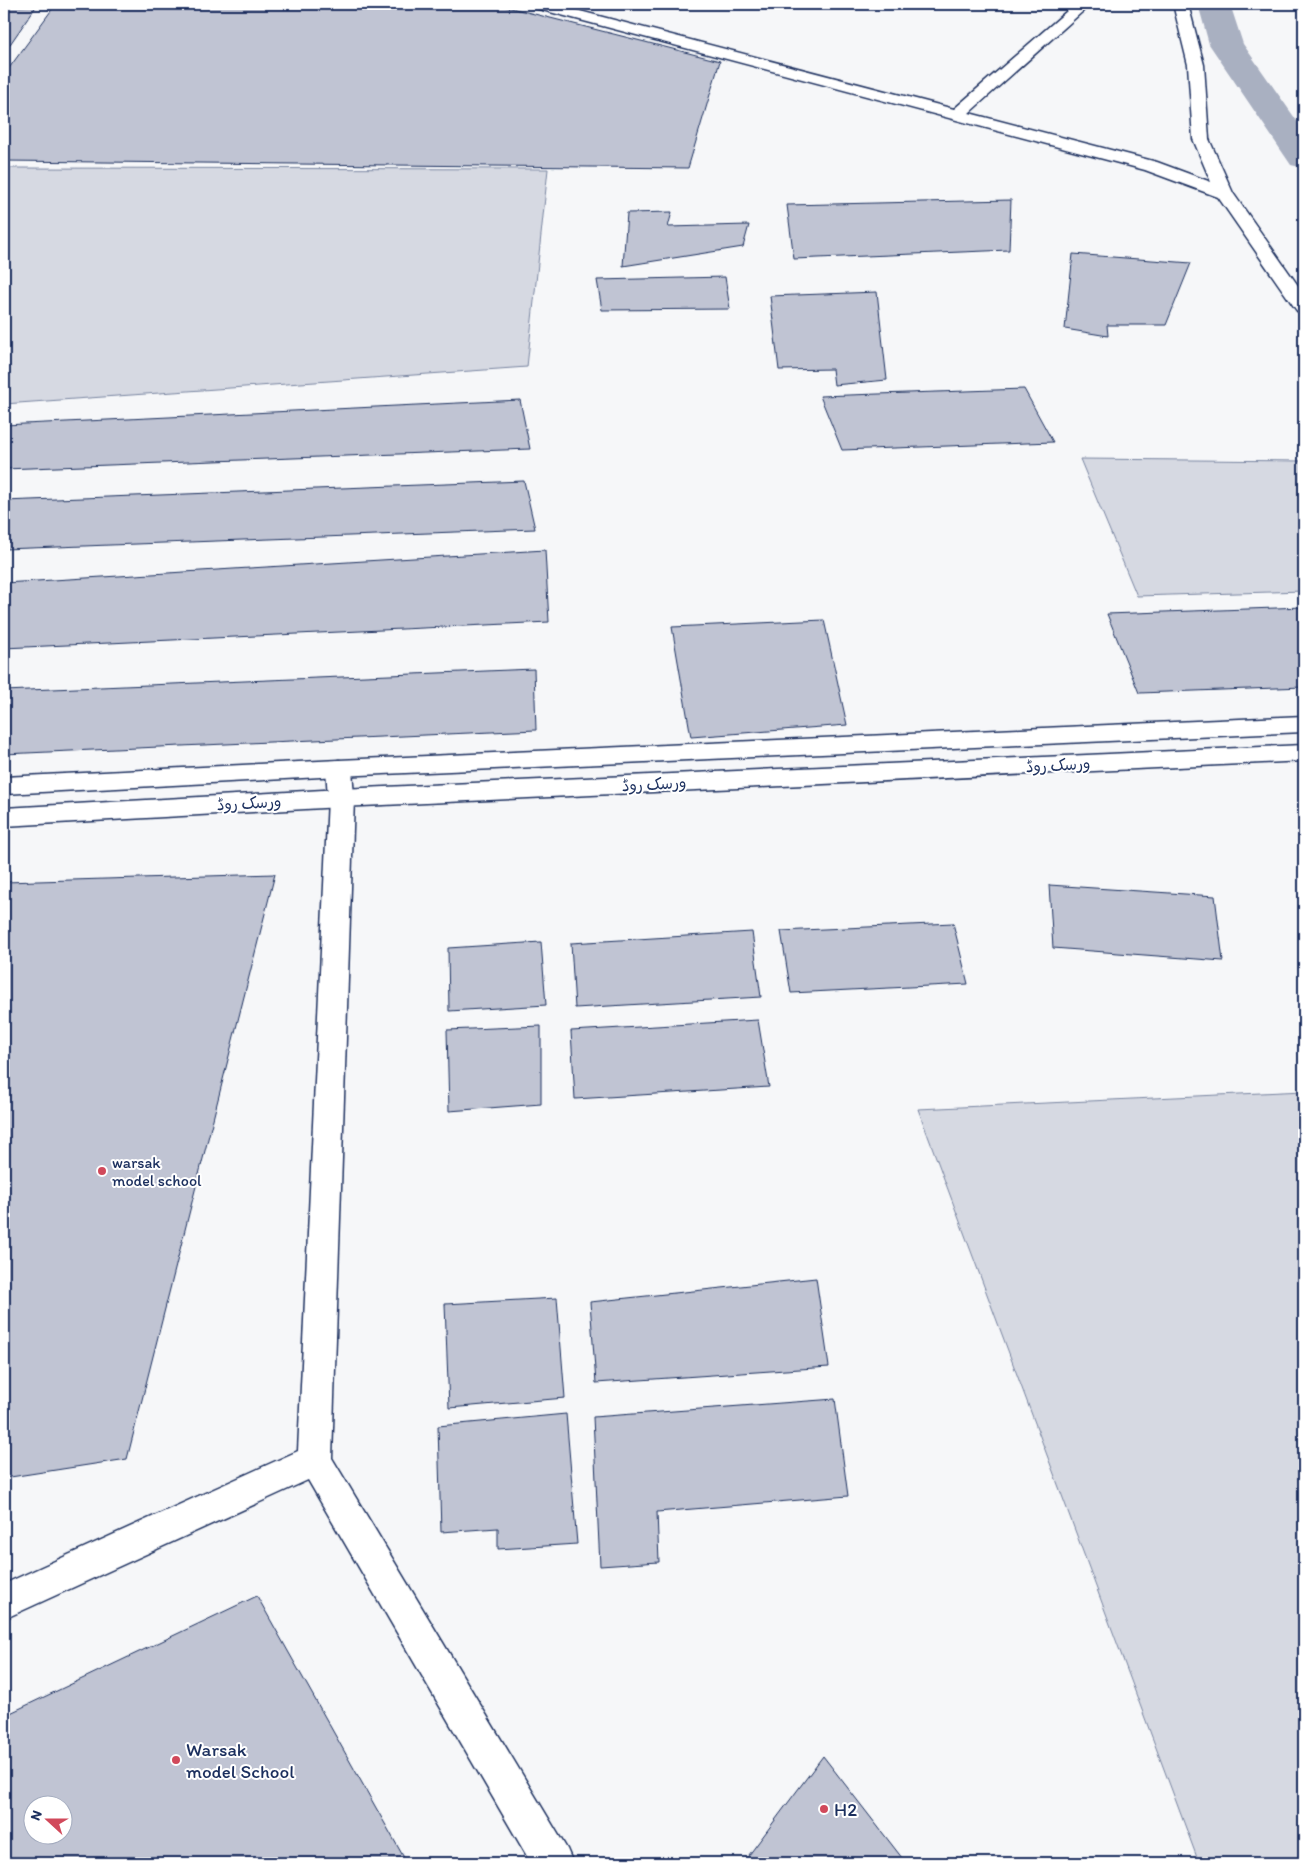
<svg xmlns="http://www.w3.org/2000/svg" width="1308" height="1867" viewBox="0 0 1308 1867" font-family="Itim,'Playpen Sans Arabic',sans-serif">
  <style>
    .green { fill: #d6d9e2; stroke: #7884a0 }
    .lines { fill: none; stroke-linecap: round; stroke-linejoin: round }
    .canal { fill: #a9b0c1; fill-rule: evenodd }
    .building { fill: #c0c4d3; stroke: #1b2f5e; fill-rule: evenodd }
    .minor-casing { stroke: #1b2f5e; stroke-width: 3 }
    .primary-casing { stroke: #1b2f5e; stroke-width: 3 }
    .minor { fill: #fff; fill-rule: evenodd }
    .primary { fill: #fff; fill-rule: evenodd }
    .poi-dot { fill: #d1495b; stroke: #fff; stroke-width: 2 }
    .labels { text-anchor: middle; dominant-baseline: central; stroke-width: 4; stroke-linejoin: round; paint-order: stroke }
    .street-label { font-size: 16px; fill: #1b2f5e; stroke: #fff }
    .poi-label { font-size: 16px; fill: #1b2f5e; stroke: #fff; text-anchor: start }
    .near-poi-label { font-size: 19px; fill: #1b2f5e; stroke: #fff; text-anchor: start }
  </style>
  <rect width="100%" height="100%" fill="#f6f7f9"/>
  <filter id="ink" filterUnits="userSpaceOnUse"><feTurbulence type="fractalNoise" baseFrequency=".02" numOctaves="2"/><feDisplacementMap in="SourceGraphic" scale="10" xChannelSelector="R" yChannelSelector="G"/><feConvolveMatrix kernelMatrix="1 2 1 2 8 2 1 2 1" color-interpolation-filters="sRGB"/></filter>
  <g filter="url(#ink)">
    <path class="green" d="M 4,168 L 548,169 L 527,367 L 4,404 Z
      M 1080,459 L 1304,461 L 1304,591 L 1137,596 Z
      M 1304,1091 L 1304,1863 L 1199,1863 L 918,1109 Z"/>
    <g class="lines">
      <path class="canal" d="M 1198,4 L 1230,4 L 1243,44 L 1304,131 L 1304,168 L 1291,165 L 1209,44 Z"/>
    </g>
    <path class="building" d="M 56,4 L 495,4 L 720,61 L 688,168 L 4,161 L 4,75 Z
      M 37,5 L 4,53 L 4,7 Z
      M 1011,200 L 1009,250 L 794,259 L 787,205 Z
      M 672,212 L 668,227 L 749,225 L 743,247 L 623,266 L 627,213 Z
      M 1073,254 L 1191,263 L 1166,325 L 1107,325 L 1108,336 L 1065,329 Z
      M 725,277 L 730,309 L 602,310 L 597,280 Z
      M 877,292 L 887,380 L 834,385 L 832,369 L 779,370 L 770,296 Z
      M 1024,389 L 1053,442 L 842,450 L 820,396 Z
      M 520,400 L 530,449 L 4,469 L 4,425 Z
      M 524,481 L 535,529 L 4,549 L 4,501 Z
      M 545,550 L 549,622 L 4,648 L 4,583 Z
      M 1304,607 L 1304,687 L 1139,693 L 1107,614 Z
      M 824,620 L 847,725 L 691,737 L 672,627 Z
      M 534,669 L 536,730 L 4,754 L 4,691 Z
      M 275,874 L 127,1459 L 4,1478 L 4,882 Z
      M 1049,885 L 1215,896 L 1223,961 L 1053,948 Z
      M 953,923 L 968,984 L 791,993 L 781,931 Z
      M 752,932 L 761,997 L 575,1008 L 571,943 Z
      M 541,942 L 546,1005 L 449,1011 L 448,948 Z
      M 758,1020 L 769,1087 L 575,1099 L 571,1031 Z
      M 541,1026 L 541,1104 L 449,1111 L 447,1030 Z
      M 816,1278 L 829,1367 L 596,1383 L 590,1302 Z
      M 557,1298 L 565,1398 L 449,1408 L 445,1304 Z
      M 835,1399 L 848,1496 L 657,1512 L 659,1562 L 600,1566 L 593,1417 Z
      M 566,1414 L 577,1544 L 498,1549 L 498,1528 L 441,1532 L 438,1426 Z
      M 257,1596 L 407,1863 L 4,1863 L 4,1716 ZM 32,1804 L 62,1804 L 62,1834 L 32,1834 Z
      M 823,1756 L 906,1863 L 743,1863 Z"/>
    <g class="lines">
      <g class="minor-casing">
        <path id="minor" d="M 528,4 L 553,4 L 954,109 L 1075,4 L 1091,4 L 969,113 L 1157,162 L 1211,182 L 1193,139 L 1188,65 L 1173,4 L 1188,4 L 1204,65 L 1209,139 L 1233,193 L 1304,294 L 1304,313 L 1297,311 L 1218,197 L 1145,170 L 531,7 Z
          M 339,760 L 348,762 L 352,768 L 354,798 L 332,1458 L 567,1849 L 573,1863 L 531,1863 L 308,1480 L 4,1619 L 4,1584 L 298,1451 L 328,798 L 326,768 L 330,762 Z"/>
      </g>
      <g class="primary-casing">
        <path id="primary" d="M 1304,716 L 1304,732 L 339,776 L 4,794 L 4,777 L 339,760 Z
          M 1304,745 L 1304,761 L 341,807 L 4,826 L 4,808 L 341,789 Z"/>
      </g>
      <use href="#minor" class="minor"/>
      <use href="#primary" class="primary"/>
    </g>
  </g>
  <g class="poi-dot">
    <circle cx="102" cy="1171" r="5"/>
    <circle cx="176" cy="1760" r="5"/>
    <circle cx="824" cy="1809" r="5"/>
  </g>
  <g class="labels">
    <g class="street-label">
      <text transform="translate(1058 765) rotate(-3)">ورسک روڈ</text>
      <text transform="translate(654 784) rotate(-3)">ورسک روڈ</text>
      <text transform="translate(249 803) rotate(-3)">ورسک روڈ</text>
    </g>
    <g class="poi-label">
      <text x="112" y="1162">warsak<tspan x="112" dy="18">model school</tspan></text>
    </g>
    <g class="near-poi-label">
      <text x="186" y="1749">Warsak<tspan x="186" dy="22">model School</tspan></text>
      <text x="834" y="1809">H2</text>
    </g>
  </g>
  <rect width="1308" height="1867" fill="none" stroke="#fff" stroke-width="20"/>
  <rect x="10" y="10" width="1288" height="1847" fill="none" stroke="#1b2f5e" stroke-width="2" filter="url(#ink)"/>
  <g transform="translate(48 1820) rotate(291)"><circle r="24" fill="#ffffff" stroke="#a4acbf"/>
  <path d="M0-4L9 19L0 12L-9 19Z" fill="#d1495b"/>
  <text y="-8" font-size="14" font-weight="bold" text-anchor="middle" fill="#1b2f5e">N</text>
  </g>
</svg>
